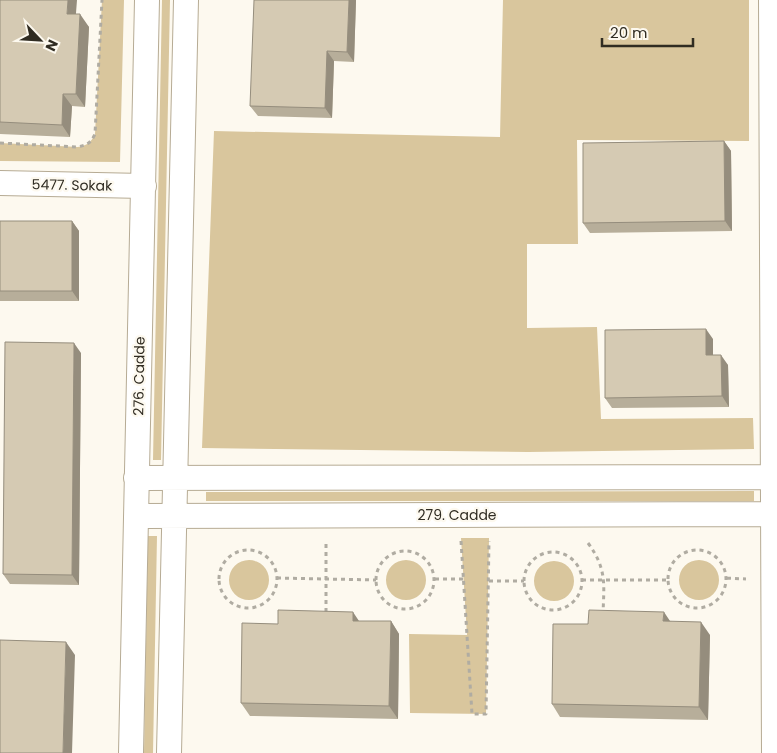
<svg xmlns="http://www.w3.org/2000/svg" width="777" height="753" viewBox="0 0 777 753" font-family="Poppins,sans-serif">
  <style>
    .green { fill: #d9c69d }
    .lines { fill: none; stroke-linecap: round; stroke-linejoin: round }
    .street-casing { stroke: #b6ab94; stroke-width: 26 }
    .path { stroke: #b0aca2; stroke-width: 3; stroke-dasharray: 4 4; stroke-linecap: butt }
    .street { stroke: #fff; stroke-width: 24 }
    .wall { fill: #b7ae9a }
    .shaded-wall { fill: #958d7d }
    .building { fill: #d5cab3; stroke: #958d7d }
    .labels { text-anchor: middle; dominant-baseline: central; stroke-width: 4.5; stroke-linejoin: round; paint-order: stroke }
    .street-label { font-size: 14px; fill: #302c22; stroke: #fdf9ef }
  </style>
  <rect width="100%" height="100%" fill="#fdf9ef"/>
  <path class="green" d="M 102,0 L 124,0 L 120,162 L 0,161 L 0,143 L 78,147 C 87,145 91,143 95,134 Z
    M 162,0 L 170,0 L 161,460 L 153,460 Z
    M 503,0 L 749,0 L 749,141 L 577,140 L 578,244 L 527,244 L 527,328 L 597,327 L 601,419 L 753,418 L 754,449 L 528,452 L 202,448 L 214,131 L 500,137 Z
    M 754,491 L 754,501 L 206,501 L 206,492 Z
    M 148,536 L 157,536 L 153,753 L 144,753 Z
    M 461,538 L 489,538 L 486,714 L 410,713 L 409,634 L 467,635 Z
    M679 580a20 20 0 1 1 40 0a20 20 0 1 1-40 0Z
    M386 580a20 20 0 1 1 40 0a20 20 0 1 1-40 0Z
    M229 580a20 20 0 1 1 40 0a20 20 0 1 1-40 0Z
    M534 581a20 20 0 1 1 40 0a20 20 0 1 1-40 0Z"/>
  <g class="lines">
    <g class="street-casing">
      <path id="street" d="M 771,0 L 774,753
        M 0,183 L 144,186
        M 136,478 L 777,477
        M 136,516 L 777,514
        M 131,753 L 147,0
        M 169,753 L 186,0"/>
    </g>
    <path class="path" d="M 0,143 L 78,147 C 87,145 91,143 95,134 L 102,0
      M 461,541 L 472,714 L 486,714 L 489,541
      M 588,543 C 607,569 604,584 603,614
      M668 579a29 29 0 1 1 58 0a29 29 0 1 1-58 0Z
      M219 579a29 29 0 1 1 58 0a29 29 0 1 1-58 0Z
      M376 580a29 29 0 1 1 58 0a29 29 0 1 1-58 0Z
      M524 581a29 29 0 1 1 58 0a29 29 0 1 1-58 0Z
      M 277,578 L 376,580
      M 727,578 L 746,579
      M 435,579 L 464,579
      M 582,580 L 668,580
      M 489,581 L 524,581
      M 326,612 L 326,542"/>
    <use href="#street" class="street"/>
  </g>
  <path class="wall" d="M 0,0 L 76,14 L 89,27 L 85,107 L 72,106 L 70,137 L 0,134 Z
    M 356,0 L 354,62 L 334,61 L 332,118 L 258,116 L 250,106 Z
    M 724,141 L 731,151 L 732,231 L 590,233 L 583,223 Z
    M 0,221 L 72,221 L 79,231 L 79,301 L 0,301 Z
    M 713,339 L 713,355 L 728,365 L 729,407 L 612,408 L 605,398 Z
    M 81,353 L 79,585 L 10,584 L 3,574 Z
    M 359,621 L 391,621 L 399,634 L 398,719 L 250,716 L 241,703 L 278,624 Z
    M 670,621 L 710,635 L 708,720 L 560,717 L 552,704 L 588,624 Z"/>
  <path class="shaded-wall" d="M 68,0 L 77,0 L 75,26 L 67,14 Z
    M 349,0 L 356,0 L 354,62 L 347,52 Z
    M 80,14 L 89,27 L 85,107 L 76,94 Z
    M 327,51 L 334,61 L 332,118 L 325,108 Z
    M 63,94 L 72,106 L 70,137 L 62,125 Z
    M 724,141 L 731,151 L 732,231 L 725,221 Z
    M 72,221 L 79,231 L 79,301 L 72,291 Z
    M 706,329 L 713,339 L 713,365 L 706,355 Z
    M 74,343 L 81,353 L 79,585 L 72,575 Z
    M 721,355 L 728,365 L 729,407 L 722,396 Z
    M 353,612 L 361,624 L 353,621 Z
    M 664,612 L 672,624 L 663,621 Z
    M 391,621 L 399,634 L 398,719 L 389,706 Z
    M 701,622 L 710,635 L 708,720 L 699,707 Z
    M 66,642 L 75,655 L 72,753 L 63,753 Z"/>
  <path class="building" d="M 0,0 L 68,0 L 67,14 L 80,14 L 76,94 L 63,94 L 62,125 L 0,122 Z
    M 254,0 L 349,0 L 347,52 L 327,51 L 325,108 L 250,106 Z
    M 724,141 L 725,221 L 583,223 L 583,143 Z
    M 0,221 L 72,221 L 72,291 L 0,291 Z
    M 706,329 L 706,355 L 721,355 L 722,396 L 605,398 L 605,330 Z
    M 5,342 L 74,343 L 72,575 L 3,574 Z
    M 278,610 L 353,612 L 353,621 L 391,621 L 389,706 L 241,703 L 242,623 L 278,624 Z
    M 589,610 L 664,612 L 663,621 L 701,622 L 699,707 L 552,704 L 553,624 L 588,624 Z
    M 0,640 L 66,642 L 63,753 L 0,753 Z"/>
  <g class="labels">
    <g class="street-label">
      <text transform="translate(72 185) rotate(1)">5477. Sokak</text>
      <text transform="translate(139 376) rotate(-89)">276. Cadde</text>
      <text x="457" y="515">279. Cadde</text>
    </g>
  </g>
  <g transform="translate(40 40) rotate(115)" stroke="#fdf9ef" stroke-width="4" paint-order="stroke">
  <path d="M0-4L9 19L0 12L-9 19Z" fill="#302c22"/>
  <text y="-8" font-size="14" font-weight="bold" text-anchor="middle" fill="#302c22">N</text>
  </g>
  <path d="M602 38v8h91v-8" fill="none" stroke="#302c22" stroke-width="2.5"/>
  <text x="610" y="38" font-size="15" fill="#302c22" stroke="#fdf9ef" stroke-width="4" paint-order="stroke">20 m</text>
</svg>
